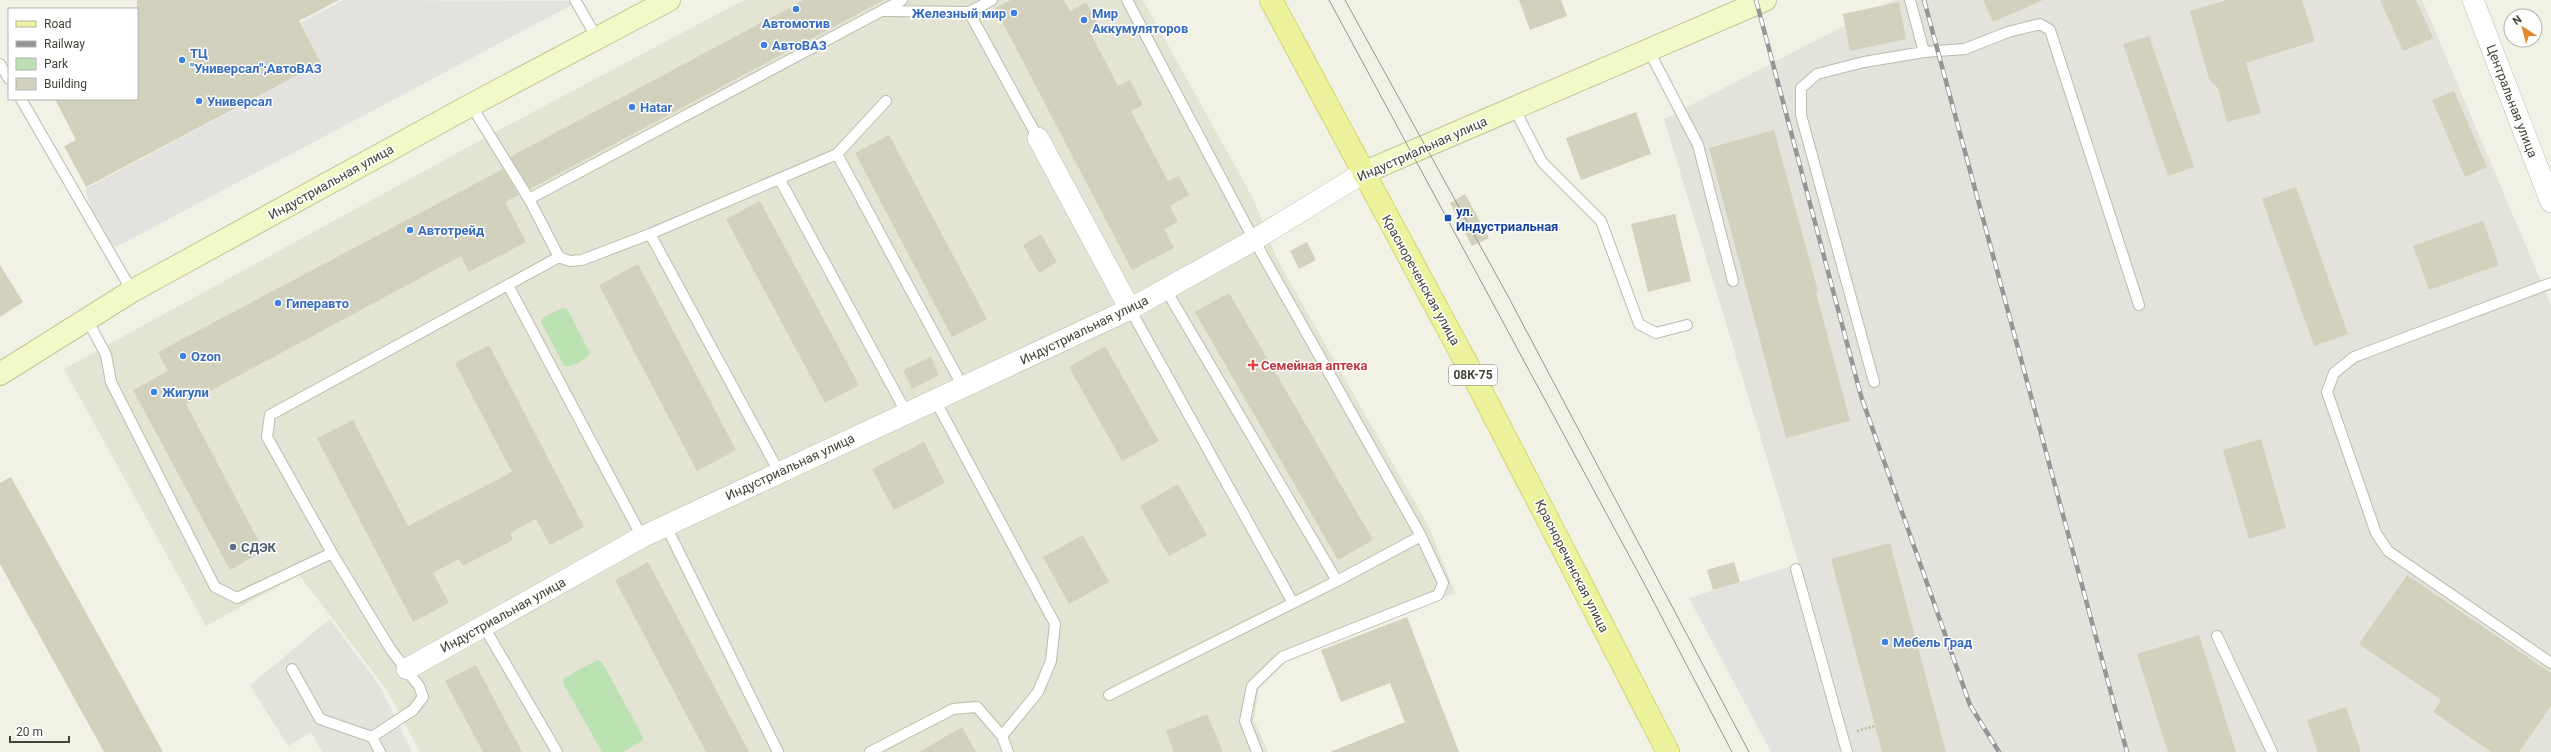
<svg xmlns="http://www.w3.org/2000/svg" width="2551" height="752" viewBox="0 0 2551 752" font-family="Roboto,sans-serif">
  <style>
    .residential { fill: #e4e4d5 }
    .industrial { fill: #e3e3db }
    .green { fill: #bce1b3 }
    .parking { fill: #e3e2de }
    .building { fill: #d1d1bd }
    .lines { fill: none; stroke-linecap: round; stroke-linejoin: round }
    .lane-casing { stroke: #bba; stroke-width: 12 }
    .street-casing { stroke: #bba; stroke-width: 22 }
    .secondary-casing { stroke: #c2c696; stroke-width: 24 }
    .primary-casing { stroke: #d1d66f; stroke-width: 24 }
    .path { stroke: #bcbc9d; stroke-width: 2.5; stroke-dasharray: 2 2; stroke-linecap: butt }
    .lane { stroke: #fff; stroke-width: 10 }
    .street { stroke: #fff; stroke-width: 21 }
    .secondary { stroke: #f3f8c9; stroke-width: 22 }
    .primary { stroke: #edf39d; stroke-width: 22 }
    .tram { stroke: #959595; stroke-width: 1 }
    .rail-casing { stroke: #959595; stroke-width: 4.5 }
    .rail { stroke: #fff; stroke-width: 3; stroke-dasharray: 9; stroke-linecap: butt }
    .shop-dot { fill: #3f7fe0; stroke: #fff; stroke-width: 1.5 }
    .transit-dot { fill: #1a4fb4; stroke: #fff; stroke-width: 1.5 }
    .health-dot { fill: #e0444e; stroke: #fff; stroke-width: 1.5 }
    .service-dot { fill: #5c6f8a; stroke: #fff; stroke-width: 1.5 }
    .labels { text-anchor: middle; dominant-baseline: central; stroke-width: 3; stroke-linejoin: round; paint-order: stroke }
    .shield { fill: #fff; stroke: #7b7b72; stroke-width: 1 }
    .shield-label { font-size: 12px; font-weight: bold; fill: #434336 }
    .shop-label { font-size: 13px; font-weight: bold; fill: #366cbe; stroke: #fff; text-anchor: start }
    .street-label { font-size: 13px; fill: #434336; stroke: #fff }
    .transit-label { font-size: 13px; font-weight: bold; fill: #164399; stroke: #fff; text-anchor: start }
    .health-label { font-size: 13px; font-weight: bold; fill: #be3a42; stroke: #fff; text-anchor: start }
    .service-label { font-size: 13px; font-weight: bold; fill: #4e5e75; stroke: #fff; text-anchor: start }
  </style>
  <rect width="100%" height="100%" fill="#f1f1e6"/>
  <path class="residential" d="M 744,0 L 1143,0 L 1254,200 L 1277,259 L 1430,529 L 1455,593 L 1284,661 L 1259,688 L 1254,720 L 1268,752 L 420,752 L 386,689 L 299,575 L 206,626 L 64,369 L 501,129 Z"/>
  <path class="industrial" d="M 1894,0 L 2422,0 L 2551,305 L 2551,752 L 1856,752 L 1664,119 Z
    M 330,619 L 380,686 L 412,752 L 322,752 L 311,732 L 288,746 L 250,685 Z"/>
  <path class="green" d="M 562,308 L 567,309 L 590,353 C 586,360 573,367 564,366 L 541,322 L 543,318 Z
    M 597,660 L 602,662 L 643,737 L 642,741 L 623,752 L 602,752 L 563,683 L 564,678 Z"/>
  <path class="parking" d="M 343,0 L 579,1 L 116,247 L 98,232 L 85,189 L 321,63 L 300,23 Z
    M 1815,559 L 1870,752 L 1771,752 L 1689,598 Z"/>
  <path class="building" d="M 137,0 L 339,0 L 299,21 L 321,63 L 86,187 L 64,146 L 76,140 L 55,99 L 137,99 Z
    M 804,0 L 884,0 L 530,189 L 510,157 Z
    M 1011,0 L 1064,0 L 1070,11 L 1086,2 L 1098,25 L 1089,30 L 1118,86 L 1130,80 L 1143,105 L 1131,111 L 1168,181 L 1179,176 L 1189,195 L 1170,206 L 1178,222 L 1164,229 L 1174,248 L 1132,270 L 995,8 Z
    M 1519,0 L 1561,0 L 1567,16 L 1530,30 Z
    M 1983,0 L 2043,0 L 1993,22 Z
    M 2227,0 L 2302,0 L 2315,41 L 2246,63 L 2261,113 L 2227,122 L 2218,88 L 2209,79 L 2190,11 Z
    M 2380,0 L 2416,0 L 2433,38 L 2403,51 Z
    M 1899,2 L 1906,39 L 1850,51 L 1843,14 Z
    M 2149,36 L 2194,167 L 2168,176 L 2123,44 Z
    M 2454,91 L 2487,167 L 2465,177 L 2432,100 Z
    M 1636,112 L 1651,154 L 1581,180 L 1566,138 Z
    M 1774,130 L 1818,291 L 1816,292 L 1850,421 L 1786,438 L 1709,148 Z
    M 889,135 L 987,319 L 952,337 L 855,153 Z
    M 503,169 L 519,195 L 505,202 L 526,242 L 469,272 L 461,256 L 186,404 L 264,551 L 230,570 L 133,390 L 168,371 L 158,352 Z
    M 2296,187 L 2348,334 L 2314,346 L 2262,199 Z
    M 1465,194 L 1489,238 L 1472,246 L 1450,203 Z
    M 760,201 L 859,385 L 825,403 L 726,219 Z
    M 1675,214 L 1691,281 L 1648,292 L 1631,224 Z
    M 2483,221 L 2499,265 L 2429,290 L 2413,246 Z
    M 1041,234 L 1057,262 L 1039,273 L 1023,245 Z
    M 1307,242 L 1316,260 L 1299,269 L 1290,251 Z
    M 638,264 L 736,450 L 697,471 L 599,285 Z
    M 0,265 L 23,302 L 0,317 Z
    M 1229,293 L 1373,540 L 1338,560 L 1195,312 Z
    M 489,345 L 584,527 L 550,545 L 536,519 L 510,533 L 513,540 L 463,566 L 459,559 L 433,573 L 449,603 L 413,622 L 317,438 L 353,420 L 408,526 L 512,472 L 455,363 Z
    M 1105,346 L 1159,441 L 1122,461 L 1069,367 Z
    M 931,357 L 939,375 L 912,389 L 903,370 Z
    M 2261,439 L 2286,528 L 2249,539 L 2223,450 Z
    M 924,442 L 945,483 L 894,510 L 872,469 Z
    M 11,477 L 163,752 L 104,752 L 0,564 L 0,483 Z
    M 1178,484 L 1207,535 L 1169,556 L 1140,506 Z
    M 1083,535 L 1109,582 L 1069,604 L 1043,557 Z
    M 1890,543 L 1946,752 L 1882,752 L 1831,559 Z
    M 648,562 L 749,752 L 706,752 L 615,580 Z
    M 1734,562 L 1740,582 L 1713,590 L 1707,570 Z
    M 2407,575 L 2551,673 L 2551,706 L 2519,752 L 2491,752 L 2433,712 L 2441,700 L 2359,644 Z
    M 1407,617 L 1459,752 L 1330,752 L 1405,722 L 1390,683 L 1341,702 L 1321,650 Z
    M 2199,635 L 2236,752 L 2168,752 L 2137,654 Z
    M 476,665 L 522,752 L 483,752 L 445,681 Z
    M 2346,707 L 2361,752 L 2318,752 L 2307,720 Z
    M 1207,714 L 1223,752 L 1174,752 L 1166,731 Z
    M 962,727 L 976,752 L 919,752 Z"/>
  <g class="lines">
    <g class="lane-casing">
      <path id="lane" d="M 575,0 L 597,38
        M 1127,0 L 1254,240 L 1421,536 L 1443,583 L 1438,595 L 1282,657 L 1252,686 L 1245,721 L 1257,752
        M 883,11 L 969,12 L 1038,138
        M 969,12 L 992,0
        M 1649,51 L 1698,145 L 1733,281
        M 1924,52 L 1965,49 L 2008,32 L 2040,24 L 2050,30 L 2139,305
        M 0,64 L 9,79
        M 21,99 L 132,291
        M 471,105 L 529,199 L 559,257
        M 1514,108 L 1542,162 L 1601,221 L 1639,324 L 1656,333 L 1687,325
        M 837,154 L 963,387
        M 780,180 L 906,412
        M 529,199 L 902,0
        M 650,234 L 779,472
        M 2551,283 L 2354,357 L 2334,373 L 2327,392 L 2376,533 L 2388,551 L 2551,663
        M 508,285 L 642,537
        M 1166,290 L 1337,581 L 1421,536
        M 1130,309 L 1293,603
        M 87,319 L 106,355 L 111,382 L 215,587 L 237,598 L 332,553
        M 1874,382 L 1801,115 L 1801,88 L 1817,74 L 1864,62 L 1924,52 L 1910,0
        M 935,400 L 1055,624 L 1051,661 L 1038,692 L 1002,736 L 1008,752
        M 666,526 L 778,752
        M 1796,569 L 1847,752
        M 483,625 L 557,752
        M 2217,636 L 2272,752
        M 292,669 L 320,719 L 372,737 L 380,752
        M 1109,695 L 1337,581
        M 372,737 L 413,710 L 423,697 L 419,686 L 391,650 L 332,553 L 267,437 L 270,415 L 559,257 L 570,261 L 582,260 L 650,234 L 837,154 L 886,101
        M 870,752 L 953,709 L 977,707 L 1002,736"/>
    </g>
    <g class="street-casing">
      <path id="street" d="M 2473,0 L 2551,202
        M 1038,138 L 1130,309
        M 407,669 L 642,537 L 1130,309 L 1254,240 L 1363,173"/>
    </g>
    <g class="secondary-casing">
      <path id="secondary" d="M 1363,173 L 1765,0
        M 0,374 L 132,291 L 471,105 L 669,0"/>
    </g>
    <g class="primary-casing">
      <path id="primary" d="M 1271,0 L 1475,379 L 1668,752"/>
    </g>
    <path class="path" d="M 1857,731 L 1875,726"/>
    <use href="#lane" class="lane"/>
    <use href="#street" class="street"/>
    <use href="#secondary" class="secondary"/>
    <use href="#primary" class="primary"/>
    <path class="tram" d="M 1329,0 L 1645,585 L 1732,752
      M 1345,0 L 1509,298 L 1749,752"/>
    <g class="rail-casing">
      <path id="rail" d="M 1756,0 L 1861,396 L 1970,705 L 1999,752
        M 1924,0 L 2127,752"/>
    </g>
    <use href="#rail" class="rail"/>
  </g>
  <g class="shop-dot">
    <circle cx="796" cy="9" r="4"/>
    <circle cx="1014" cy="13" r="4"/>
    <circle cx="1084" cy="20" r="4"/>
    <circle cx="764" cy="45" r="4"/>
    <circle cx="182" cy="60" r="4"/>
    <circle cx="199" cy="101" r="4"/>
    <circle cx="632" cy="107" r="4"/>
    <circle cx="410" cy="230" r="4"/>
    <circle cx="278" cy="303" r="4"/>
    <circle cx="183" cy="356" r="4"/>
    <circle cx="154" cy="392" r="4"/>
    <circle cx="1885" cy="642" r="4"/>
  </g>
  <rect class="transit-dot" x="1444" y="214" width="8" height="8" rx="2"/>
  <path class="health-dot" d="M1251 359h4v4h4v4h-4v4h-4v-4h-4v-4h4z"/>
  <circle class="service-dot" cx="233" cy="547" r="4"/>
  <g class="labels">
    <rect class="shield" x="1449" y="365" width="48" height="20" rx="3"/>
    <g class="shield-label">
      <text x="1473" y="375">08К-75</text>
    </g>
    <g class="shop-label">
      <text x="1006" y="13" text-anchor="end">Железный мир</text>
      <text x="1092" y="13">Мир<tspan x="1092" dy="15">Аккумуляторов</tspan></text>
      <text x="796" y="23" text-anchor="middle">Автомотив</text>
      <text x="772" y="45">АвтоВАЗ</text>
      <text x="190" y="53">ТЦ<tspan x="190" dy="15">"Универсал";АвтоВАЗ</tspan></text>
      <text x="207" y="101">Универсал</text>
      <text x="640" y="107">Hatar</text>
      <text x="418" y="230">Автотрейд</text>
      <text x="286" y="303">Гиперавто</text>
      <text x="191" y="356">Ozon</text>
      <text x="162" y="392">Жигули</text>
      <text x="1893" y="642">Мебель Град</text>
    </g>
    <g class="street-label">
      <text transform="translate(2512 101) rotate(69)">Центральная улица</text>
      <text transform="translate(1422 149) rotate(-24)">Индустриальная улица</text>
      <text transform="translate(331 182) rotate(-29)">Индустриальная улица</text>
      <text transform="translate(1421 280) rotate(61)">Краснореченская улица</text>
      <text transform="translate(1084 330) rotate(-26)">Индустриальная улица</text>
      <text transform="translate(790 467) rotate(-25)">Индустриальная улица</text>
      <text transform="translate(1572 566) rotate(63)">Краснореченская улица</text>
      <text transform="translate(503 615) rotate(-29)">Индустриальная улица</text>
    </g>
    <g class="transit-label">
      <text x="1456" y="211">ул.<tspan x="1456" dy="15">Индустриальная</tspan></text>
    </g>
    <g class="health-label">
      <text x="1261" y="365">Семейная аптека</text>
    </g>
    <g class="service-label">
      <text x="241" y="547">СДЭК</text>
    </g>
  </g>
  <rect x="8" y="8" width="130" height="92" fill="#ffffff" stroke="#b4b4af"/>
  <rect x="16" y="21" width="20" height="6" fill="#edf39d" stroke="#b4b4af"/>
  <text x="44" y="28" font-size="12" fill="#434336">Road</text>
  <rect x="16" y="41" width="20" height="6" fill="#959595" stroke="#b4b4af"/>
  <text x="44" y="48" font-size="12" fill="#434336">Railway</text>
  <rect x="16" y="58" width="20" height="12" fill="#bce1b3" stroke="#b4b4af"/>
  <text x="44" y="68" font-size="12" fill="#434336">Park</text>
  <rect x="16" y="78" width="20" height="12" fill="#d1d1bd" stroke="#b4b4af"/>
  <text x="44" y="88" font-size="12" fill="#434336">Building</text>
  <g transform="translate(2523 28) rotate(324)"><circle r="19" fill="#ffffff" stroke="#b4b4af"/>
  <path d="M0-3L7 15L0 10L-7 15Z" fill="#e2882c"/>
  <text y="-6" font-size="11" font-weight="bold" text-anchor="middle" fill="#434336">N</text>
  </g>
  <path d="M10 736v6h59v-6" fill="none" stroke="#434336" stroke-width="2"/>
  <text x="16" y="736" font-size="12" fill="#434336" stroke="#ffffff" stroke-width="3" paint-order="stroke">20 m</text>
</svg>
